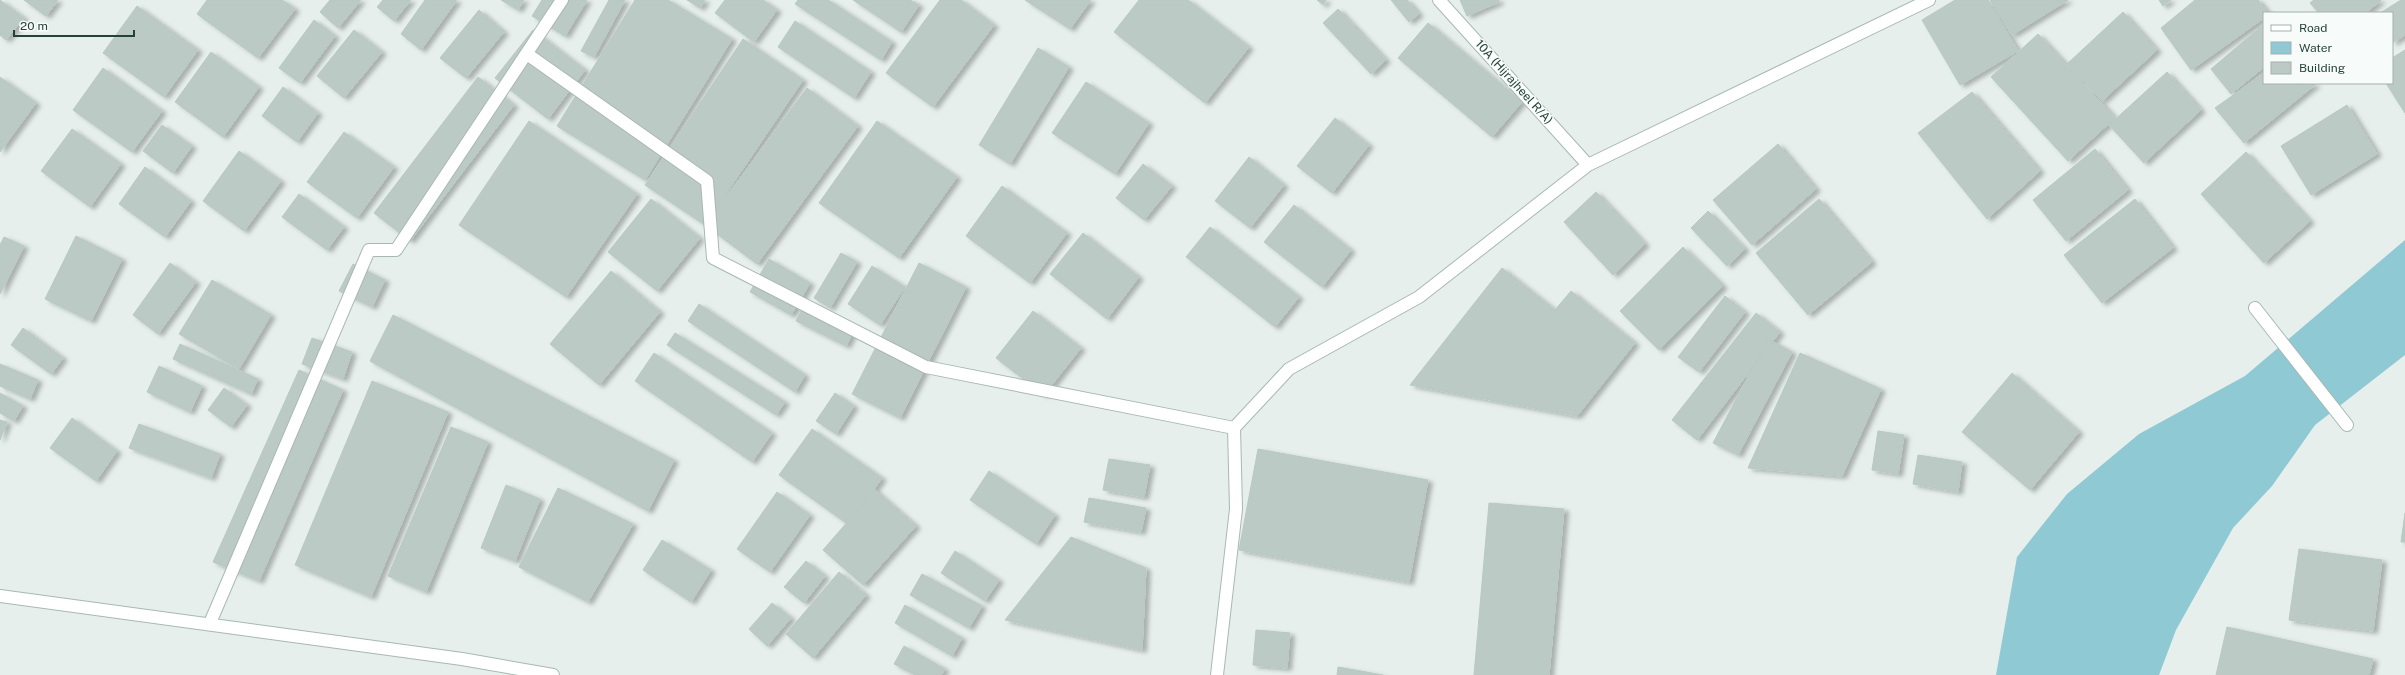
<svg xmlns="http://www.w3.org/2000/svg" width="2405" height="675" viewBox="0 0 2405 675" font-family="'Public Sans',sans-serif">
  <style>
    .water { fill: #8ec9d4 }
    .building { fill: #bbcac4; stroke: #b8c9c2; filter: url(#shadow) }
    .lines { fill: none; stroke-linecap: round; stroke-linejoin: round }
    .street-casing { stroke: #a8b8b2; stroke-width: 14 }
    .street { stroke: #fff; stroke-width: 12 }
    .labels { text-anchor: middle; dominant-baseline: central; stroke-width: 3; stroke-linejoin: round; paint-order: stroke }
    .street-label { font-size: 12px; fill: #24423a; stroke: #f7fbf9 }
  </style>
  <defs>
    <filter id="shadow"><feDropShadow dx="4.5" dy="2.5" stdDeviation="2" flood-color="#0004"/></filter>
  </defs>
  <rect width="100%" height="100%" fill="#e6efeb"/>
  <path class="water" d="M 2405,240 L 2405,355 L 2315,425 L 2272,486 L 2233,528 L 2176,630 L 2159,675 L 1996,675 L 2017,557 L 2067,494 L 2139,434 L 2245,376 Z"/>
  <path class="building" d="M 0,0 L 24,18 L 6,40 L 0,35 Z
    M 24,0 L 58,0 L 46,16 Z
    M 207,0 L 282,0 L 295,9 L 258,58 L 197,14 Z
    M 330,0 L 361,0 L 338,28 L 320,12 Z
    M 383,0 L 411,0 L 394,21 L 377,7 Z
    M 425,0 L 457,0 L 421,50 L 401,34 Z
    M 501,0 L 524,0 L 518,10 Z
    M 542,0 L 587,0 L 565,36 L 532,16 Z
    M 609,0 L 625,0 L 594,57 L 581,51 Z
    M 635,0 L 668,0 L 732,39 L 645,180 L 557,126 Z
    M 687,0 L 705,0 L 700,8 Z
    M 725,0 L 763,0 L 777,10 L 754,42 L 715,13 Z
    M 798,0 L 828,0 L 892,42 L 881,60 L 795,4 Z
    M 853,0 L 910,0 L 919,5 L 901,32 Z
    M 940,0 L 961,0 L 994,25 L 933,107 L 886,73 Z
    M 1025,0 L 1091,0 L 1070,29 Z
    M 1139,0 L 1188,0 L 1249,47 L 1205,103 L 1114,32 Z
    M 1317,0 L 1326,0 L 1323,5 Z
    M 1391,0 L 1407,0 L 1419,14 L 1409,22 Z
    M 1460,0 L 1499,0 L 1499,2 L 1467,16 Z
    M 1955,0 L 1988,0 L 2018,51 L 1960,85 L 1922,20 Z
    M 1990,0 L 2068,0 L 2012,35 Z
    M 2159,0 L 2171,0 L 2163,6 Z
    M 2195,0 L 2258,0 L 2268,13 L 2264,13 L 2264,18 L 2191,70 L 2161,28 Z
    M 2314,0 L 2381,0 L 2366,13 L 2319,13 L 2310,3 Z
    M 2401,0 L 2405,0 L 2405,35 L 2392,43 L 2392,13 L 2380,13 Z
    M 137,6 L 198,50 L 164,97 L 103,53 Z
    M 1338,9 L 1386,60 L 1371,74 L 1323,23 Z
    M 479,10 L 504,32 L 466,78 L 440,58 Z
    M 2123,12 L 2157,50 L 2102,101 L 2067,64 Z
    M 314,20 L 335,36 L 300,83 L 279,68 Z
    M 795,21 L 871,72 L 854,98 L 778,47 Z
    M 1428,23 L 1522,102 L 1492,137 L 1398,58 Z
    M 2264,24 L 2264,67 L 2231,94 L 2211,69 Z
    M 354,30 L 382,52 L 344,98 L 317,76 Z
    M 533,30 L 585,70 L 548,119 L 495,78 Z
    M 2038,34 L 2115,118 L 2068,161 L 1991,77 Z
    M 743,39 L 803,80 L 705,225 L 645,185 Z
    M 1038,48 L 1069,67 L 1010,164 L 979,145 Z
    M 2405,50 L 2405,113 L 2386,83 L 2392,83 L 2392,58 Z
    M 211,52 L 259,87 L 223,137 L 175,102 Z
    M 103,68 L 162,111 L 132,152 L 73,110 Z
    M 2167,72 L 2201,110 L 2144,163 L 2109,125 Z
    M 2264,73 L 2264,83 L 2316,84 L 2244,143 L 2215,108 Z
    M 0,77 L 36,103 L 0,152 Z
    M 478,77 L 514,105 L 410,241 L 374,213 Z
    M 1086,82 L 1149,123 L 1115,174 L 1052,133 Z
    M 283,87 L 318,113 L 297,142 L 262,116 Z
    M 807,88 L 858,126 L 757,264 L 705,225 Z
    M 1972,92 L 2040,171 L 1987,219 L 1918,133 Z
    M 2347,105 L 2377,154 L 2311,195 L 2281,146 Z
    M 1335,118 L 1369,145 L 1332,193 L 1297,166 Z
    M 529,121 L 637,194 L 566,297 L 459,225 Z
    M 877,121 L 957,177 L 899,258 L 819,203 Z
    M 162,125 L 192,146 L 173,173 L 143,151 Z
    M 72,129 L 121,164 L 90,207 L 41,171 Z
    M 344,132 L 394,167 L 357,218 L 307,182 Z
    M 1778,144 L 1816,189 L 1752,245 L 1713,200 Z
    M 2095,149 L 2128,190 L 2066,241 L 2033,200 Z
    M 239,151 L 281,181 L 244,231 L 203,201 Z
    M 2246,152 L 2310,221 L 2264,263 L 2201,194 Z
    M 1249,157 L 1284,185 L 1250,228 L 1215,201 Z
    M 1143,164 L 1172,186 L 1144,220 L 1116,198 Z
    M 145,167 L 191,201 L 165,237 L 119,204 Z
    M 1002,186 L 1067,233 L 1030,283 L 966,236 Z
    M 1596,192 L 1645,244 L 1613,275 L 1564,222 Z
    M 299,194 L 344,227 L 327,250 L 282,217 Z
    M 651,199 L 700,238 L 657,291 L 608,252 Z
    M 1819,199 L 1872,262 L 1808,315 L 1756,253 Z
    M 2135,199 L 2173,248 L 2102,303 L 2064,255 Z
    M 1294,205 L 1351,250 L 1322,287 L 1264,242 Z
    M 1708,211 L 1745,249 L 1727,266 L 1691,228 Z
    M 1210,227 L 1299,297 L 1275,327 L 1186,257 Z
    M 1083,233 L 1139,277 L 1107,319 L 1050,274 Z
    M 76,236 L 122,259 L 91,321 L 45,299 Z
    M 4,237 L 24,246 L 0,294 L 0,245 Z
    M 1683,247 L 1723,286 L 1659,350 L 1620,311 Z
    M 841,253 L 857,262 L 830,308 L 814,298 Z
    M 769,259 L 810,283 L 791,315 L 750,292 Z
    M 170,263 L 196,282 L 158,334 L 133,315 Z
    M 919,263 L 966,287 L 900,418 L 852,394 Z
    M 353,264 L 385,280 L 372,307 L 339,291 Z
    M 872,266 L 905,287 L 880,325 L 848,304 Z
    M 1502,268 L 1555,310 L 1571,291 L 1635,343 L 1577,416 L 1410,385 Z
    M 611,271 L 660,312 L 599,385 L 550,344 Z
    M 212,280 L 271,315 L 239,369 L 179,334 Z
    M 1725,296 L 1745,312 L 1699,372 L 1678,357 Z
    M 699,304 L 805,375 L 795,392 L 688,321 Z
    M 804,305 L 854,330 L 846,346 L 796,321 Z
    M 1033,311 L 1081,348 L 1044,395 L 996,358 Z
    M 1756,313 L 1780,332 L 1697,440 L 1672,420 Z
    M 393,315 L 674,460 L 648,511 L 370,361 Z
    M 23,328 L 63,358 L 51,374 L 11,345 Z
    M 675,333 L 785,402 L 776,415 L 667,345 Z
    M 312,338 L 352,352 L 343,379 L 302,364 Z
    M 1768,339 L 1792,352 L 1738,455 L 1713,443 Z
    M 180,344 L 258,379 L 251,394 L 173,359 Z
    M 654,353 L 772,433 L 752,462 L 635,381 Z
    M 1800,353 L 1881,389 L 1842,476 L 1748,468 Z
    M 0,364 L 38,380 L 30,399 L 0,386 Z
    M 159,366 L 202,386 L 190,412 L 147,392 Z
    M 299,370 L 343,390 L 259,581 L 213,562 Z
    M 2012,373 L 2079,432 L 2030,490 L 1962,432 Z
    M 372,381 L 448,412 L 371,597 L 295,565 Z
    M 224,388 L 247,405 L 231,427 L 208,410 Z
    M 0,393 L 23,406 L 14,421 L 0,413 Z
    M 835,393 L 854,406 L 836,434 L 816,421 Z
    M 72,418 L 117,451 L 96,481 L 50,448 Z
    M 0,420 L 7,422 L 0,440 Z
    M 139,424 L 220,454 L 211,478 L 129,448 Z
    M 451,427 L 488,442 L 426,592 L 388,576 Z
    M 812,429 L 882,478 L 849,525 L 779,475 Z
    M 1878,431 L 1904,435 L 1898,474 L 1872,470 Z
    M 1258,449 L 1428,480 L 1409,582 L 1239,550 Z
    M 1918,455 L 1962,462 L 1958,492 L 1913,484 Z
    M 1109,459 L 1150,465 L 1144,497 L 1103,490 Z
    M 989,471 L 1055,515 L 1036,544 L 970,500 Z
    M 506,485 L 540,499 L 515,561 L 481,548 Z
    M 558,488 L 633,524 L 588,602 L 519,567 Z
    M 875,490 L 916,526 L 863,585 L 823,550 Z
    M 777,492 L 810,515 L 770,572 L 737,549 Z
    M 1089,498 L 1146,508 L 1141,532 L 1084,522 Z
    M 1489,503 L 1564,509 L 1549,675 L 1474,675 Z
    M 2405,513 L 2405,542 L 2401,542 Z
    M 1071,537 L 1146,568 L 1142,650 L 1005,620 Z
    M 662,540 L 711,570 L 691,602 L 643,570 Z
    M 2299,549 L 2382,560 L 2373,631 L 2289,620 Z
    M 955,551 L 999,580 L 985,601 L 941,573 Z
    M 806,561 L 825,576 L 804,603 L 784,587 Z
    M 839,572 L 866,595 L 813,658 L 786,634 Z
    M 922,574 L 982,606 L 969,628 L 910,595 Z
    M 772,603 L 791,618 L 767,646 L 749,629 Z
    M 905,605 L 962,638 L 952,656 L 895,623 Z
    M 2227,627 L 2373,659 L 2369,675 L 2216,675 Z
    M 1256,630 L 1290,633 L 1287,668 L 1253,665 Z
    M 904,646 L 945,669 L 941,675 L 915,675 L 894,664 Z
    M 1338,667 L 1383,675 L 1337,675 Z"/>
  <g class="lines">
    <g class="street-casing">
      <path id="street" d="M 1439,0 L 1588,165
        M 527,54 L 707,181 L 713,258 L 926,367 L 1234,428
        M 2255,308 L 2347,425
        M 0,596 L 462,659 L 553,675
        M 210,623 L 369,250 L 396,250 L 562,0
        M 1217,675 L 1236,509 L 1234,428 L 1289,369 L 1419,297 L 1588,165 L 1929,0"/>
    </g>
    <use href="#street" class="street"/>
  </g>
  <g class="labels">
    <g class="street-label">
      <text transform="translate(1514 82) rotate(48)">10A (Hijrajheel R/A)</text>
    </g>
  </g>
  <rect x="2263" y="12" width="130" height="72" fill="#f7fbf9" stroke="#a3b1ad"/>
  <rect x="2271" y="25" width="20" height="6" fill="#ffffff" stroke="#a3b1ad"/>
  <text x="2299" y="32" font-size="12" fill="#24423a">Road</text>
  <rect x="2271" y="42" width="20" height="12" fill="#8ec9d4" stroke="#a3b1ad"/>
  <text x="2299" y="52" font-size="12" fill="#24423a">Water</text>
  <rect x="2271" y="62" width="20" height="12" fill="#bbcac4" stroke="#a3b1ad"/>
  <text x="2299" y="72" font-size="12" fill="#24423a">Building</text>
  <path d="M14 30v6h120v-6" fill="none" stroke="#24423a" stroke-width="2"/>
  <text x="20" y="30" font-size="12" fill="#24423a" stroke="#f7fbf9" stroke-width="3" paint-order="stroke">20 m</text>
</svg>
